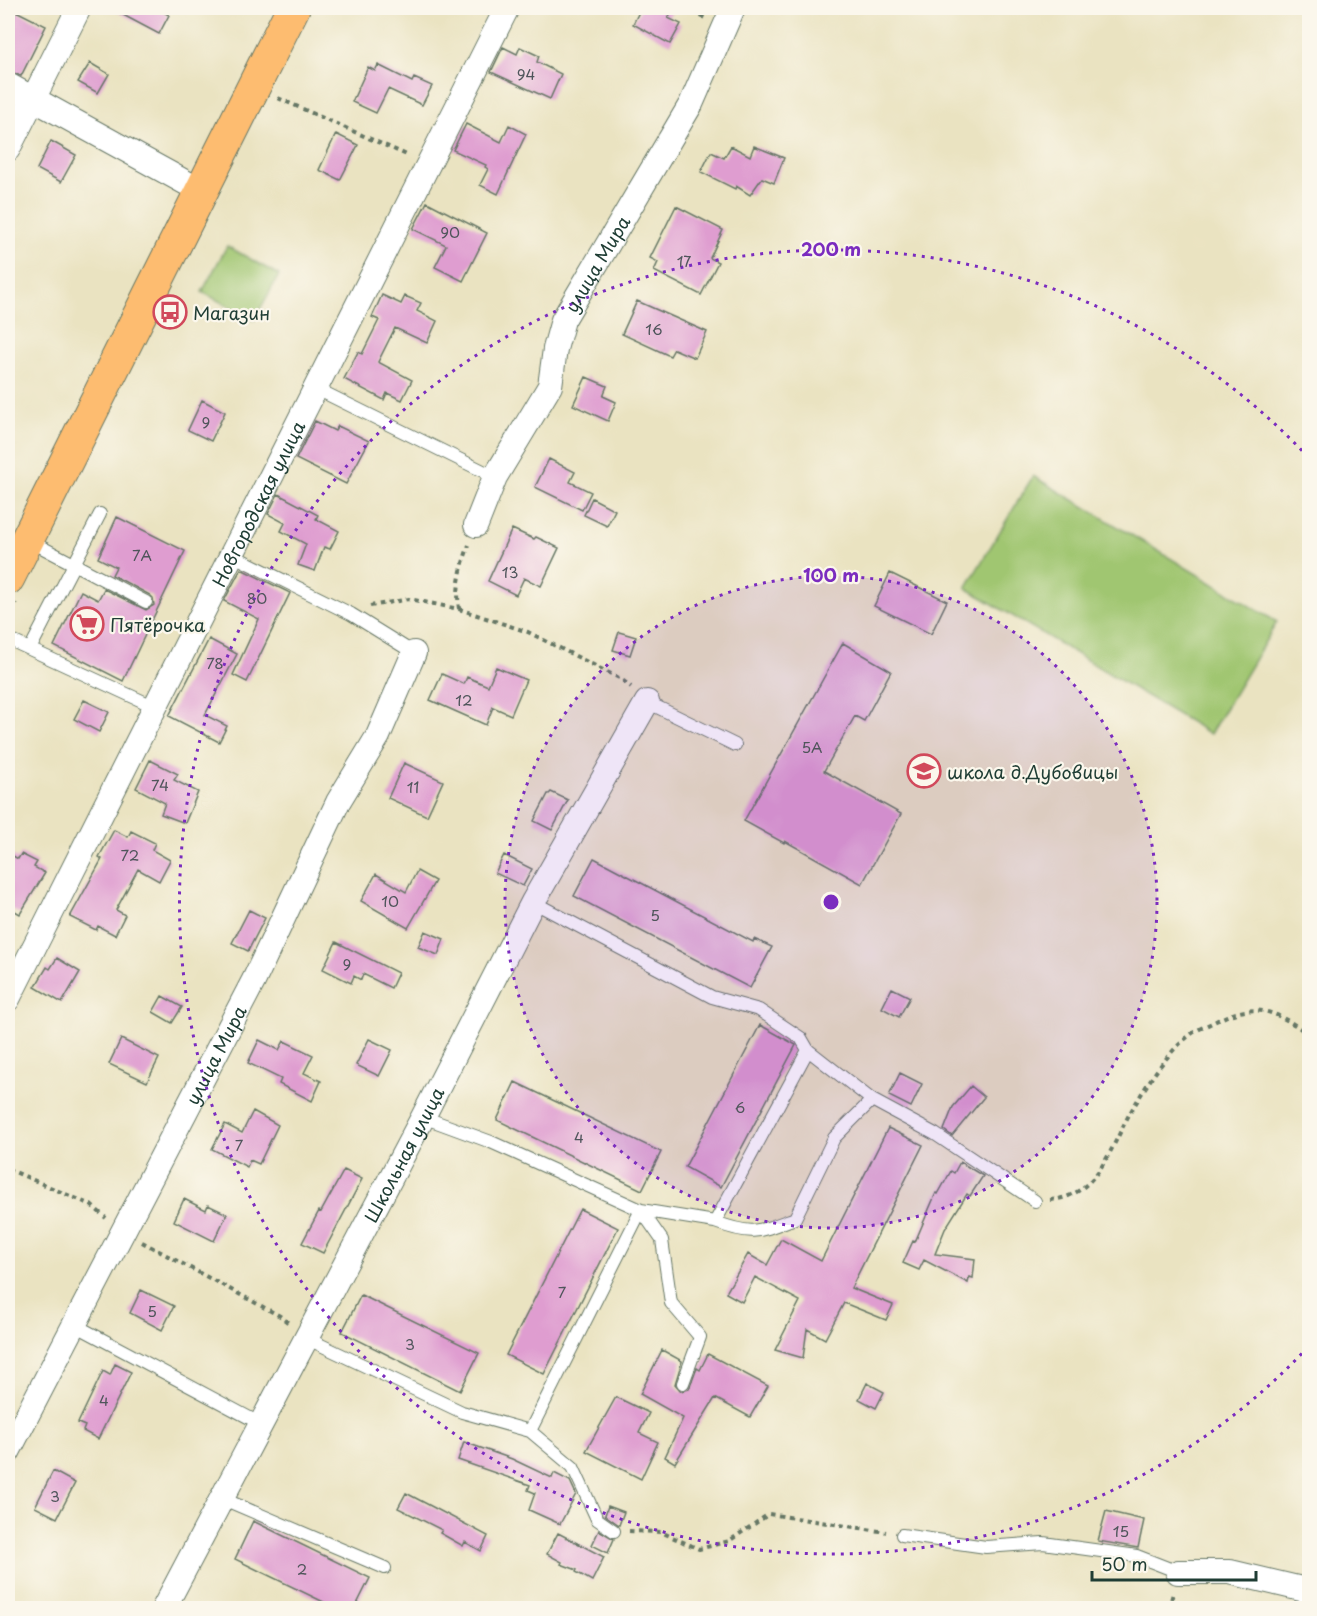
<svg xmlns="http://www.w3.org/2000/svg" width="1317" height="1616" viewBox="0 0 1317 1616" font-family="'Playpen Sans',sans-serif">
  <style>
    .green { fill: #a0c671; stroke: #608252; stroke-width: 1.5 }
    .building { fill: #df9dd0 }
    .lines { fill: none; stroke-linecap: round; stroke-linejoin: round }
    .service-casing { stroke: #667765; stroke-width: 14 }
    .minor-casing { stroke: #667765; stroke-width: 26 }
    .primary-casing { stroke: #667765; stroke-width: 35 }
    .path { stroke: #667765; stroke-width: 4; stroke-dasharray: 4.5 4.5; stroke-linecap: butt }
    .service { stroke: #fff; stroke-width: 12 }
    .minor { stroke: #fff; stroke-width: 24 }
    .primary { stroke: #fdbc6f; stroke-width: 33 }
    .ring { fill: none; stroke: #7b2cbf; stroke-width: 3; stroke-dasharray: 3 6 }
    .labels { text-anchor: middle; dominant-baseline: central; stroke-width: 4.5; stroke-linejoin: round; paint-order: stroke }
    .number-label { font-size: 15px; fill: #4f555b }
    .street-label { font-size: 18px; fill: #1f3d34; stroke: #fbf7ec }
    .poi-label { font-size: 18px; fill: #1f3d34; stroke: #fbf7ec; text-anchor: start }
    .centre { fill: #7b2cbf; stroke: #fbf7ec; stroke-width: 3 }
    .ring-label { font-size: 18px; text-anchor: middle; font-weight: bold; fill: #7b2cbf; stroke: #fbf7ec; stroke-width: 4.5; stroke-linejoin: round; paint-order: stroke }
  </style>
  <rect width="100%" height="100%" fill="#fbf7ec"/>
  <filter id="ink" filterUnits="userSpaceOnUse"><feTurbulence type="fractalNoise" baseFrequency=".0167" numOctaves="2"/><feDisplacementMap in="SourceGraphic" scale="12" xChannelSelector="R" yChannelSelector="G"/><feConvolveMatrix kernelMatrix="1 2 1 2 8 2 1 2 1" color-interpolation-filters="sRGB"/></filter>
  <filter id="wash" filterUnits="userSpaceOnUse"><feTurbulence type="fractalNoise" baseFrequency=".008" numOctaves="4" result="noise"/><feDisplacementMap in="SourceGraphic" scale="24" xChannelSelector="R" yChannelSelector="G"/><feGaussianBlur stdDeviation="1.35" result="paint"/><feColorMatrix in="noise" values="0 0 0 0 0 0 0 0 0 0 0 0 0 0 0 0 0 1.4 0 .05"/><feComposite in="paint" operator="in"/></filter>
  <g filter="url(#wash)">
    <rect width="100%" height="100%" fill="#eae3c1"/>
    <path class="green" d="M 227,246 L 279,275 L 254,320 L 202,292 Z
      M 1033,476 L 1277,622 L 1210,734 L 966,588 Z"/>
    <g id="blocks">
      <path class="building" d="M 110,8 L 156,8 L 169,15 L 159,34 Z
        M 641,8 L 674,8 L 668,18 L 681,24 L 670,44 L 633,24 Z
        M 16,11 L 46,26 L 21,76 L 8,71 L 8,27 Z
        M 503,47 L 517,54 L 520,47 L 539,56 L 537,62 L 561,74 L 550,99 L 491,72 Z
        M 90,63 L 109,74 L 98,93 L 78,82 Z
        M 378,65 L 412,82 L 414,78 L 432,86 L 422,105 L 388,89 L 376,113 L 352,102 L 368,67 L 375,71 Z
        M 466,124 L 501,142 L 509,125 L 526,134 L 498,194 L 480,185 L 488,169 L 485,167 L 486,165 L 453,150 Z
        M 336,134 L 358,145 L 340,180 L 319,170 Z
        M 51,141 L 76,155 L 61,182 L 37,169 Z
        M 731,146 L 750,156 L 754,146 L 784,158 L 774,183 L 762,178 L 750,195 L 736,186 L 735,189 L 701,172 L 711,152 L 724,158 Z
        M 427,202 L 487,233 L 463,281 L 435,267 L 446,245 L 413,229 Z
        M 676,206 L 723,230 L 710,258 L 718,262 L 701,295 L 654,271 L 658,262 L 650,258 Z
        M 382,295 L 401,304 L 405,296 L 421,303 L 417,311 L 437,321 L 427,343 L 395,328 L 378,362 L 412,380 L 402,400 L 387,393 L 384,400 L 344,379 L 358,352 L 362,354 L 379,320 L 372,317 Z
        M 637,301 L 707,332 L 695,358 L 674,349 L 670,356 L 622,334 Z
        M 586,377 L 607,386 L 603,396 L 616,402 L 608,421 L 573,405 Z
        M 202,400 L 225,412 L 211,441 L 188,430 Z
        M 315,421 L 335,431 L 338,426 L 369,441 L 346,484 L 296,459 Z
        M 549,459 L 575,472 L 570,482 L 591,492 L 582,510 L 535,487 Z
        M 278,494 L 318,515 L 316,519 L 339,531 L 330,549 L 324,547 L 315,571 L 298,565 L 306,544 L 281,531 L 285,523 L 268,514 Z
        M 592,498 L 615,510 L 607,526 L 584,515 Z
        M 117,517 L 185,551 L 123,681 L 54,646 L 81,591 L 98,600 L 104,589 L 146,610 L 154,605 L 153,598 L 150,595 L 112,575 L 116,567 L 98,558 Z
        M 512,529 L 534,539 L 536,537 L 559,548 L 541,586 L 524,578 L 516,595 L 488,581 Z
        M 241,569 L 290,593 L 247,682 L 233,675 L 259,619 L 224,601 Z
        M 890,573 L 947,601 L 931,634 L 874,606 Z
        M 619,632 L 636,637 L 630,655 L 613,650 Z
        M 209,639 L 237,654 L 205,715 L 227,726 L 219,742 L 169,716 Z
        M 843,643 L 891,671 L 864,721 L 855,716 L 824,771 L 901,814 L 862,884 L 785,841 L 784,843 L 744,821 Z
        M 496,667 L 526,680 L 511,715 L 493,707 L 486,725 L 430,700 L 442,674 L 464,684 L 467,677 L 488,686 Z
        M 84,700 L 109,712 L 99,732 L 74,719 Z
        M 150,760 L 178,774 L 174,780 L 198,792 L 185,823 L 161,814 L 165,803 L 136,788 Z
        M 404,763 L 443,781 L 427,816 L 388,798 Z
        M 551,792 L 568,800 L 552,830 L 534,821 L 548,794 L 549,794 Z
        M 114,830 L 128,837 L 131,831 L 155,843 L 152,850 L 170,860 L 159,881 L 138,869 L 116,910 L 125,915 L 115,935 L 98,926 L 96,930 L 70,917 L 102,859 L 99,857 Z
        M 8,853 L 18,859 L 21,854 L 37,862 L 34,867 L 45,873 L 20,914 L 8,907 Z
        M 504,855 L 532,869 L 523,886 L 495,873 Z
        M 594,858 L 753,942 L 754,939 L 772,947 L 750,988 L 574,896 Z
        M 417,871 L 435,881 L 408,928 L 361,901 L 376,874 L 406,892 Z
        M 249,910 L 265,918 L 248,951 L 232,943 Z
        M 425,931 L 444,939 L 438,955 L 418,947 Z
        M 336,942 L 398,973 L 391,988 L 363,974 L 361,980 L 354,976 L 351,983 L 323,969 Z
        M 57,958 L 80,972 L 62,1003 L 35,987 L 47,967 L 50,969 Z
        M 892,988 L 910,997 L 899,1017 L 882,1008 Z
        M 162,996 L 182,1007 L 172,1023 L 153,1012 Z
        M 760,1025 L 796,1045 L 721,1187 L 685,1167 Z
        M 121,1039 L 159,1058 L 147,1082 L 109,1064 Z
        M 369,1039 L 392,1050 L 379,1076 L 356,1065 Z
        M 259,1040 L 279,1050 L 284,1041 L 313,1055 L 304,1073 L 321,1081 L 312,1101 L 279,1084 L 281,1079 L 248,1063 Z
        M 900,1073 L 922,1084 L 911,1107 L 889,1096 Z
        M 515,1082 L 661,1152 L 642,1190 L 497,1120 Z
        M 971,1086 L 984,1097 L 952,1136 L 944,1130 L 953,1107 Z
        M 253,1111 L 278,1125 L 259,1164 L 250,1160 L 247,1167 L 212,1149 L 225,1124 L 242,1133 Z
        M 888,1128 L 923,1145 L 851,1288 L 893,1305 L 886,1320 L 844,1303 L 825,1339 L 807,1329 L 803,1358 L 775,1350 L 800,1301 L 755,1277 L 742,1302 L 726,1293 L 748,1254 L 767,1265 L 781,1239 L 821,1261 Z
        M 960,1162 L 983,1176 L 970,1196 L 967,1194 L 945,1229 L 935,1254 L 975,1259 L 973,1278 L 969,1277 L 968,1283 L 924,1260 L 919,1270 L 903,1263 L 913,1241 L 915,1242 L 936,1193 L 938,1194 L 951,1171 L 954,1173 Z
        M 344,1170 L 362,1179 L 323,1253 L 302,1243 L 319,1211 L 321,1212 Z
        M 184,1199 L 206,1210 L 208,1205 L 227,1214 L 214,1241 L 174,1221 Z
        M 580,1209 L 618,1228 L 544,1374 L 506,1355 Z
        M 141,1290 L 174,1306 L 162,1330 L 130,1313 Z
        M 361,1295 L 479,1353 L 460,1391 L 342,1332 Z
        M 662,1350 L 682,1361 L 675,1384 L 681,1391 L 689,1389 L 697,1368 L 700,1370 L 708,1354 L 768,1386 L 750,1417 L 715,1398 L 675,1463 L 665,1457 L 683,1418 L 640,1394 Z
        M 115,1364 L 131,1372 L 98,1439 L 83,1431 L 85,1426 L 78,1423 L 103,1371 L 110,1375 Z
        M 867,1383 L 884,1392 L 876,1408 L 859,1399 Z
        M 616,1397 L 649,1413 L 639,1433 L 658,1442 L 641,1479 L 586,1451 Z
        M 464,1442 L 512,1459 L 552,1478 L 554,1473 L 570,1481 L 576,1494 L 560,1524 L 529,1510 L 535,1493 L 528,1490 L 530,1485 L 458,1460 Z
        M 53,1471 L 75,1483 L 57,1518 L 35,1507 Z
        M 406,1493 L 488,1536 L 481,1551 L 465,1542 L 463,1546 L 440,1533 L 442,1530 L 398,1508 Z
        M 608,1506 L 624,1512 L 619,1525 L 605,1515 Z
        M 1106,1511 L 1144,1520 L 1138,1548 L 1098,1541 Z
        M 253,1521 L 370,1578 L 355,1608 L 336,1608 L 235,1559 Z
        M 599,1530 L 614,1539 L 608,1553 L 592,1545 Z
        M 558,1533 L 604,1557 L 592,1581 L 576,1572 L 577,1570 L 561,1564 L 562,1562 L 547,1554 Z"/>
    </g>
  </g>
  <g filter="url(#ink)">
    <use href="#blocks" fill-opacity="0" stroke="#667765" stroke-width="1.5"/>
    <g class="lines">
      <g class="service-casing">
        <path id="service" d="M 317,389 L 495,477
          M 28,540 L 146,602
          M 232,555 L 351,614 L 414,653
          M 8,641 L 10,640 L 155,707
          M 30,649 L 100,514
          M 647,702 L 735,745
          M 533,902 L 712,997 L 759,1010 L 801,1038 L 808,1050 L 715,1222 L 641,1210
          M 808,1050 L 872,1100 L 935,1134 L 1035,1201
          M 423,1117 L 491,1142 L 641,1210 L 530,1431
          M 641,1210 L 662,1240 L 671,1303 L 700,1337 L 683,1383
          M 715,1222 C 753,1236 758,1232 795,1218 L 834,1138 L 872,1100
          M 75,1325 L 261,1424
          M 306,1338 L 462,1412 L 530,1431 L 573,1467 L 597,1519 L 614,1531
          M 221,1498 L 385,1568
          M 902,1535 L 986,1547 L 1043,1543 L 1137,1556 L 1178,1572"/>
      </g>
      <g class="minor-casing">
        <g id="minor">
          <path d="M 8,85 L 201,191"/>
          <path d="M 8,149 L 79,8"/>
          <path id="s1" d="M 476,525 L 495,477 L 550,386 L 555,349 L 563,320 L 691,104 L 733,8"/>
          <path id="s2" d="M 8,999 L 507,8"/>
          <path id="s3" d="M 8,1452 L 254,980 L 338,802 L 378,736 L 414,653"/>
          <path d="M 1178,1572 L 1230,1572 L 1310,1591"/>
          <path id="s4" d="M 164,1608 L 423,1117 L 533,902 L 647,702"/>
        </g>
      </g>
      <g class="primary-casing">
        <path id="primary" d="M 8,578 L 293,8"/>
      </g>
      <path class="path" d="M 684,8 L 705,18
        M 278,98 L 409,156
        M 370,606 L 409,599 L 459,609 L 528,632 L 621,679 L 631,687
        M 459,609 C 456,587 461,566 469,545
        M 8,620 L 16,603
        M 8,1169 L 91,1205 L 106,1218
        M 1050,1200 C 1101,1197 1113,1138 1136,1103 C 1150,1079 1168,1052 1190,1035 C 1196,1030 1206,1026 1214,1022 C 1255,1001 1274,1010 1310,1035
        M 142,1242 L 280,1316 L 290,1324
        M 629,1531 L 661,1532 L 699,1549 L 729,1541 L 769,1514 L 886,1532
        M 1169,1608 L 1173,1593"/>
      <use href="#service" class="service"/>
      <use href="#minor" class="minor"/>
      <use href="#primary" class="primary"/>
    </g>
  </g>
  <circle cx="831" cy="902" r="326" fill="#7b2cbf" fill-opacity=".12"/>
  <g class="ring">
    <circle cx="831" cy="902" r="326"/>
    <path d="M1308 1347A652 652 0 1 1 1308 457"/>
  </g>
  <defs>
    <g id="bus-ring" transform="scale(1.725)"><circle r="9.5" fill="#fbf7ec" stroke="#d1495b" stroke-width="1.5"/><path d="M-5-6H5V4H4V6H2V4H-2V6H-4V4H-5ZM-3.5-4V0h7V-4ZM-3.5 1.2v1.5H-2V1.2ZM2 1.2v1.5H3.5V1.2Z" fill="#d1495b"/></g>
    <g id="supermarket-ring" transform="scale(1.725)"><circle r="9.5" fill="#fbf7ec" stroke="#d1495b" stroke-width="1.5"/><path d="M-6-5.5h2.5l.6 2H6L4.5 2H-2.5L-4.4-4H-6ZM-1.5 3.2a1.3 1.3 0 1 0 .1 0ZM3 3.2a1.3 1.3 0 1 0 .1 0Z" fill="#d1495b"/></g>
    <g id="school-ring" transform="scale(1.725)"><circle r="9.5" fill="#fbf7ec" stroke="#d1495b" stroke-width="1.5"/><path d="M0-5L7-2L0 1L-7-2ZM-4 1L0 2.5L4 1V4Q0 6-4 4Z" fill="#d1495b"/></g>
  </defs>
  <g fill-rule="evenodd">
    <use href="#bus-ring" x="170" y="312"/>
    <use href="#supermarket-ring" x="87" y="624"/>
    <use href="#school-ring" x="924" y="771"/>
  </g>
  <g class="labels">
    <g class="number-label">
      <text x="526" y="73">94</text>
      <text x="450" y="231">90</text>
      <text x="684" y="260">17</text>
      <text x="654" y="328">16</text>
      <text x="206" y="421">9</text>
      <text x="142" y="554">7А</text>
      <text x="510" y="571">13</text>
      <text x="257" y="597">80</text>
      <text x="215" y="662">78</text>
      <text x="464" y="699">12</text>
      <text x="812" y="746">5А</text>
      <text x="160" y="784">74</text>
      <text x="413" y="786">11</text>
      <text x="130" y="854">72</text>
      <text x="390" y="900">10</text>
      <text x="655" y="914">5</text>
      <text x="347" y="963">9</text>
      <text x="740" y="1106">6</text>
      <text x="579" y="1136">4</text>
      <text x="239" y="1144">7</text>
      <text x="562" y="1291">7</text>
      <text x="152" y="1310">5</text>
      <text x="410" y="1343">3</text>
      <text x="104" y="1399">4</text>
      <text x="55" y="1495">3</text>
      <text x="1121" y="1530">15</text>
      <text x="302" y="1568">2</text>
    </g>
    <g class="street-label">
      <text stroke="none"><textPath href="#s1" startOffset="291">улица Мира</textPath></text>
      <text stroke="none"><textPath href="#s2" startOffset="555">Новгородская улица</textPath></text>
      <text stroke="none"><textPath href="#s3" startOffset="448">улица Мира</textPath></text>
      <text stroke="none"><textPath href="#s4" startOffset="513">Школьная улица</textPath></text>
    </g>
    <g class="poi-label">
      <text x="193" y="312">Магазин</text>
      <text x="110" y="624">Пятёрочка</text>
      <text x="947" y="771">школа д.Дубовицы</text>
    </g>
  </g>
  <circle cx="831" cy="902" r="9" class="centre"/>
  <g class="ring-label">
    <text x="831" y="256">200 m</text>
    <text x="831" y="582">100 m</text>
  </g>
  <rect width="1317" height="1616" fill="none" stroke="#fbf7ec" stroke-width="30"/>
  <path d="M1092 1571v9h164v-9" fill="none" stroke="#1f3d34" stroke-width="3"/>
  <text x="1101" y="1571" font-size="18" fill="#1f3d34" stroke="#fbf7ec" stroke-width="4.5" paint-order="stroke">50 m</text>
</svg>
